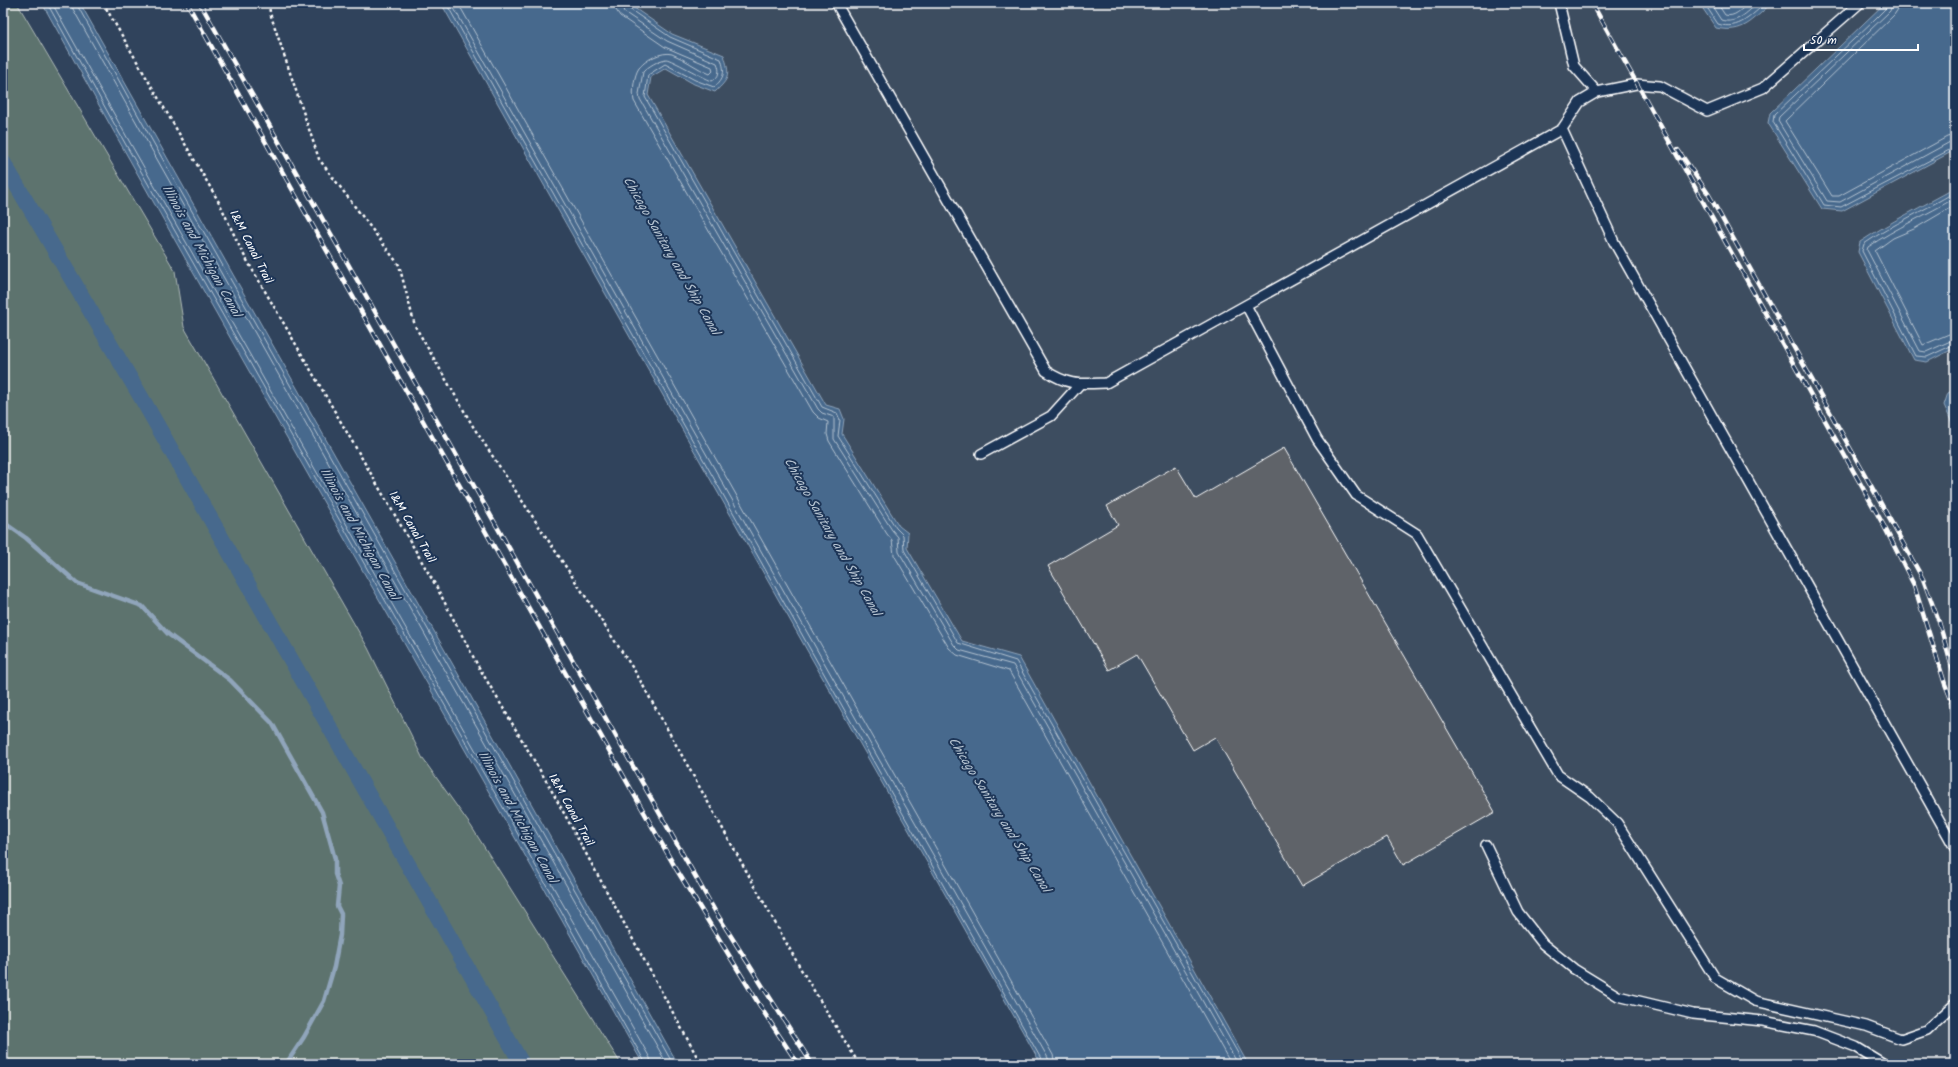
<svg xmlns="http://www.w3.org/2000/svg" width="1958" height="1067" viewBox="0 0 1958 1067" font-family="Kalam,sans-serif">
  <style>
    .built { fill: #3e4d60 }
    .green { fill: #5d736e; stroke: #aeb9b6 }
    .water { fill: #46698d; stroke: #90a5bb }
    .lines { fill: none; stroke-linecap: round; stroke-linejoin: round }
    .shore { stroke: #b5c3d1; stroke-width: 1 }
    .stream { stroke: #90a5bb; stroke-width: 4.5 }
    .canal { stroke: #46698d; stroke-width: 16 }
    .building { fill: #5e6369; stroke: #fff }
    .service-casing { stroke: #fff; stroke-width: 12 }
    .path { stroke: #fff; stroke-width: 2.5; stroke-dasharray: 3 3; stroke-linecap: butt }
    .service { stroke: #1d3557; stroke-width: 9 }
    .rail-casing { stroke: #fff; stroke-width: 4.5 }
    .rail { stroke: #1d3557; stroke-width: 3; stroke-dasharray: 9; stroke-linecap: butt }
    .labels { text-anchor: middle; dominant-baseline: central; stroke-width: 4; stroke-linejoin: round; paint-order: stroke }
    .street-label { font-size: 12px; fill: #fff; stroke: #1d3557 }
    .water-label { font-size: 13px; font-style: italic; fill: #b5c3d1; stroke: #1d3557 }
  </style>
  <rect width="100%" height="100%" fill="#30435c"/>
  <filter id="ink" filterUnits="userSpaceOnUse"><feTurbulence type="fractalNoise" baseFrequency=".025" numOctaves="2"/><feDisplacementMap in="SourceGraphic" scale="8" xChannelSelector="R" yChannelSelector="G"/><feConvolveMatrix kernelMatrix="1 2 1 2 8 2 1 2 1" color-interpolation-filters="sRGB"/></filter>
  <g filter="url(#ink)">
    <path class="built" d="M 627,3 L 1955,3 L 1955,1064 L 1248,1064 L 1019,657 L 962,641 L 907,548 L 908,533 L 899,526 L 842,434 L 844,419 L 840,409 L 826,405 L 648,95 L 651,77 L 666,68 L 694,84 L 724,55 L 672,34 Z"/>
    <path class="green" d="M 3,3 L 17,3 L 175,271 L 184,327 L 368,648 L 423,759 L 471,826 L 621,1064 L 3,1064 Z"/>
    <path class="water" d="M 42,3 L 80,3 L 678,1064 L 643,1064 C 444,710 239,358 42,3 Z
      M 441,3 L 627,3 L 672,34 L 724,55 C 730,75 730,78 715,92 L 694,84 L 666,68 L 651,77 L 648,95 L 826,405 L 840,409 L 844,419 L 842,434 L 899,526 L 908,533 L 907,548 L 962,641 L 1019,657 L 1248,1064 L 1041,1064 Z
      M 1699,3 L 1772,3 C 1752,20 1744,34 1716,28 Z
      M 1885,3 L 1955,3 L 1955,150 L 1842,211 L 1822,209 L 1768,123 L 1770,113 Z
      M 1955,188 L 1955,348 L 1927,362 L 1914,360 L 1858,252 L 1860,242 C 1890,222 1923,206 1955,188 Z
      M 1955,389 L 1955,430 L 1944,405 L 1948,393 Z"/>
    <g class="lines">
      <path class="shore" d="M 47,3 L 126,145 L 505,811 L 646,1064
        M 52,3 C 248,356 452,706 650,1058 L 651,1064
        M 71,3 L 73,9 L 149,145 L 667,1064
        M 76,3 L 153,142 L 673,1064
        M 446,3 L 1044,1064
        M 451,3 L 1048,1058 L 1049,1064
        M 458,3 L 1053,1055 L 1055,1064
        M 615,3 L 616,10 L 620,16 L 665,47 L 712,67 L 713,71 L 710,74 C 697,69 685,59 672,54 C 662,51 645,60 639,68 C 634,75 632,92 634,101 L 813,412 L 819,418 L 828,422 L 827,434 L 829,441 L 887,534 L 892,540 L 894,555 L 949,648 L 957,655 L 1009,671 L 1231,1064
        M 621,3 L 624,12 L 667,41 L 717,63 C 720,70 720,77 712,81 C 703,78 671,59 666,59 C 659,60 647,67 643,72 L 639,94 L 640,99 L 818,409 L 822,413 L 834,417 L 834,439 L 892,530 L 898,537 L 899,552 L 954,645 L 959,650 L 1013,665 L 1238,1064
        M 626,3 L 628,8 L 670,37 L 721,59 C 725,71 725,78 714,87 L 695,80 L 665,64 L 648,75 L 645,97 L 822,407 L 837,413 L 840,420 L 838,436 L 896,528 L 903,535 L 904,550 L 958,643 L 1016,661 L 1244,1064
        M 1704,3 L 1718,24 C 1739,31 1751,15 1766,3
        M 1710,3 L 1721,20 C 1737,25 1747,12 1758,3
        M 1717,3 L 1725,15 C 1735,18 1741,9 1749,3
        M 1888,3 L 1887,7 L 1875,19 L 1774,115 L 1773,122 L 1824,205 L 1841,207 L 1955,147
        M 1893,3 L 1890,11 L 1779,117 L 1778,121 L 1827,201 L 1840,202 L 1950,142 L 1955,141
        M 1899,3 L 1898,9 L 1894,15 L 1785,121 L 1832,196 L 1839,196 L 1947,137 L 1955,135
        M 1955,192 C 1925,210 1893,224 1864,244 L 1862,251 L 1916,356 L 1927,357 L 1955,344
        M 1955,198 C 1926,215 1896,228 1868,247 L 1867,250 L 1920,351 L 1926,352 L 1955,339
        M 1955,205 L 1914,229 L 1893,238 L 1875,251 L 1923,345 L 1949,334 L 1955,333"/>
      <path class="stream" d="M 3,522 L 26,538 L 77,583 L 142,606 L 168,634 L 230,680 L 272,723 L 322,812 L 335,859 L 335,874 L 339,886 L 337,906 L 341,914 L 340,935 L 334,967 L 324,1001 L 304,1037 L 286,1064"/>
      <path class="canal" d="M 3,162 L 141,397 L 522,1064"/>
    </g>
    <path class="building" d="M 1284,448 L 1495,812 L 1403,865 L 1387,837 L 1302,886 L 1215,737 L 1193,750 L 1137,654 L 1109,670 L 1048,566 L 1118,525 L 1107,506 L 1176,466 L 1196,499 Z"/>
    <g class="lines">
      <g class="service-casing">
        <path id="service" d="M 836,3 L 1046,371 C 1069,386 1079,384 1106,383 L 1562,129 L 1580,102 L 1597,92
          M 1559,3 L 1574,66 L 1597,92 L 1636,84 L 1660,86 L 1707,111 L 1763,88 L 1860,3
          M 1562,129 L 1614,242 L 1955,848
          M 1246,305 L 1317,439 L 1356,495 L 1417,534 L 1558,775 L 1590,797 L 1617,823 L 1715,978 L 1755,1001 L 1866,1026 L 1901,1039 L 1927,1030 L 1955,1004
          M 981,454 L 1051,416 L 1080,384
          M 1486,845 L 1518,912 L 1543,944 L 1574,969 L 1618,996 L 1693,1014 L 1763,1021 L 1814,1031 L 1856,1047 L 1884,1064"/>
      </g>
      <path class="path" d="M 103,3 L 220,204 L 241,250 L 287,329 L 436,586 L 477,664 L 548,784 L 701,1064
        M 269,3 L 270,13 L 319,159 L 399,265 L 415,326 L 474,428 L 636,673 L 802,971 L 859,1064"/>
      <use href="#service" class="service"/>
      <g class="rail-casing">
        <path id="rail" d="M 187,3 L 675,867 L 765,1014 L 798,1064
          M 200,3 L 715,911 L 812,1064
          M 1592,3 L 1884,526 L 1914,585 L 1945,684 L 1955,709
          M 1678,150 L 1709,195 L 1923,579 L 1939,622 L 1955,678
          M 1951,703 L 1955,719"/>
      </g>
      <use href="#rail" class="rail"/>
    </g>
  </g>
  <g class="labels">
    <g class="street-label">
      <text transform="translate(251 247) rotate(63)">I&amp;M Canal Trail</text>
      <text transform="translate(412 527) rotate(60)">I&amp;M Canal Trail</text>
      <text transform="translate(571 810) rotate(61)">I&amp;M Canal Trail</text>
    </g>
    <g class="water-label">
      <text transform="translate(201 251) rotate(61)">Illinois and Michigan Canal</text>
      <text transform="translate(671 256) rotate(60)">Chicago Sanitary and Ship Canal</text>
      <text transform="translate(359 534) rotate(61)">Illinois and Michigan Canal</text>
      <text transform="translate(832 537) rotate(60)">Chicago Sanitary and Ship Canal</text>
      <text transform="translate(999 815) rotate(58)">Chicago Sanitary and Ship Canal</text>
      <text transform="translate(517 817) rotate(61)">Illinois and Michigan Canal</text>
    </g>
  </g>
  <rect width="1958" height="1067" fill="none" stroke="#1d3557" stroke-width="16"/>
  <rect x="8" y="8" width="1942" height="1051" fill="none" stroke="#fff" stroke-width="1.5" filter="url(#ink)"/>
  <path d="M1804 44v6h114v-6" fill="none" stroke="#ffffff" stroke-width="2"/>
  <text x="1810" y="44" font-size="12" fill="#ffffff" stroke="#1d3557" stroke-width="3" paint-order="stroke">50 m</text>
</svg>
